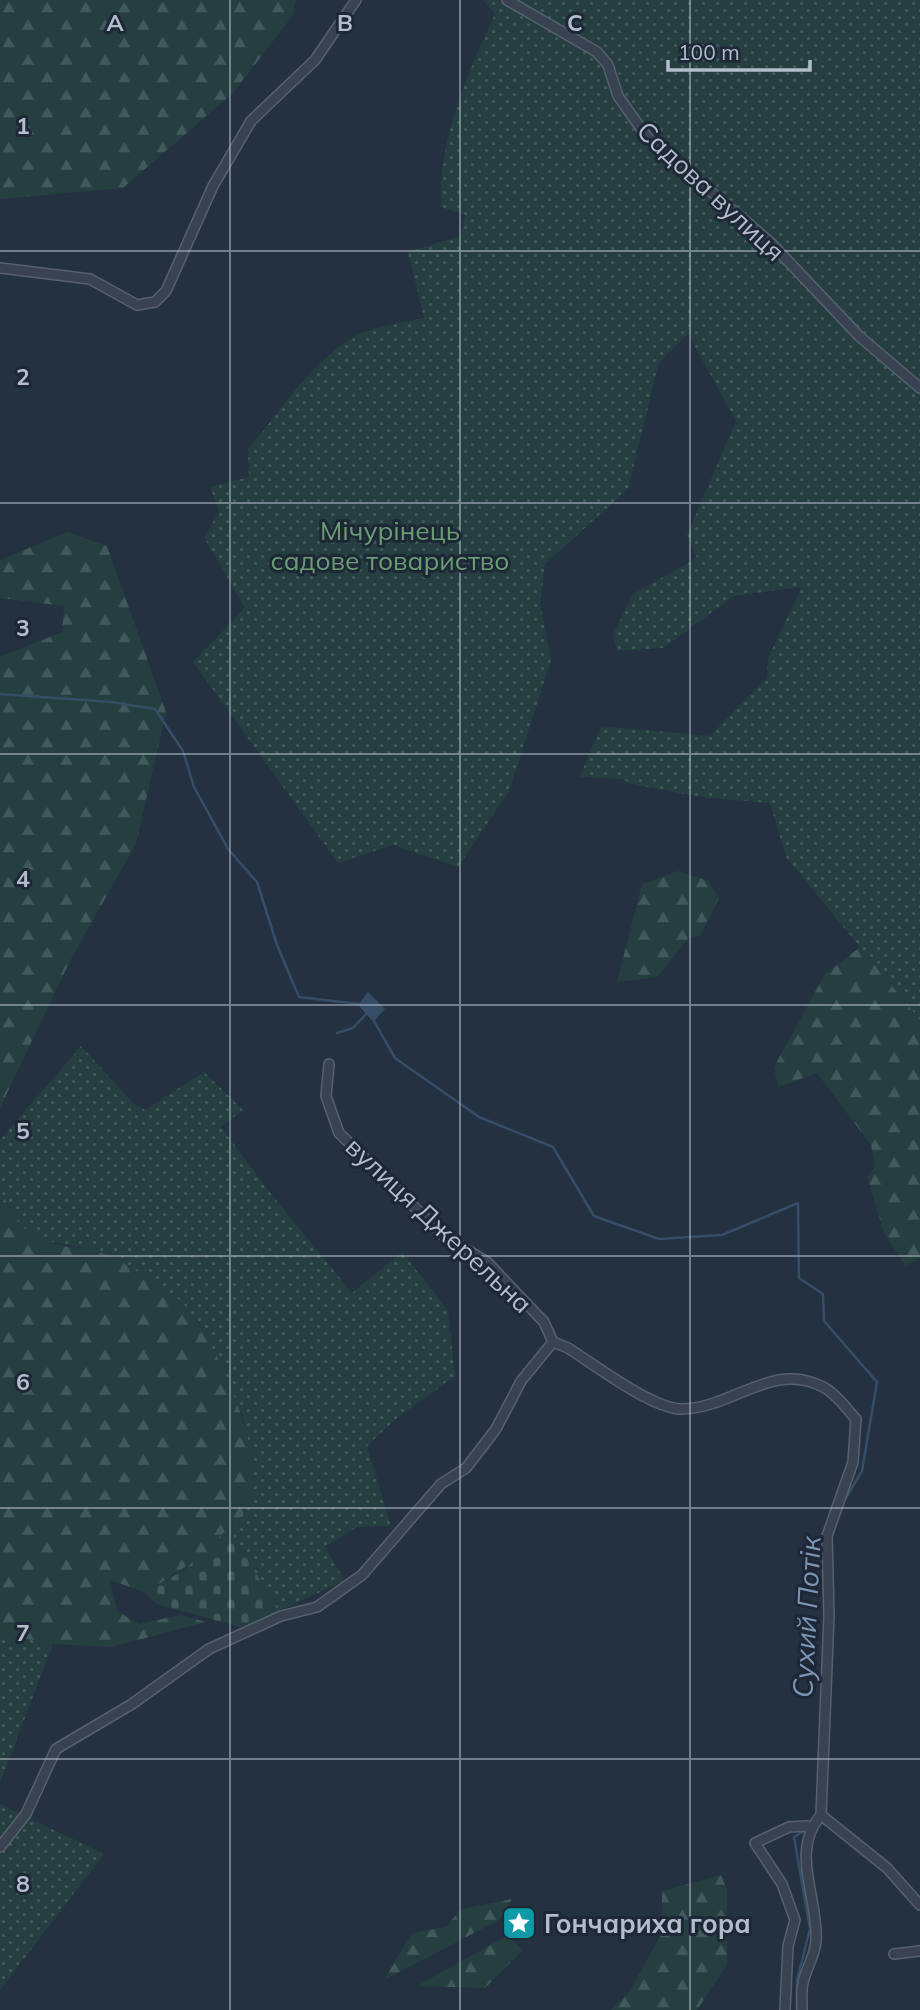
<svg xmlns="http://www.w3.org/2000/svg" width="920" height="2010" viewBox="0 0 920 2010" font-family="Mulish,sans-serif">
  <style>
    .grass { fill: url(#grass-dots) }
    .forest { fill: url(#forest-firs) }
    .cemetery { fill: url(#cemetery-stones) }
    .water { fill: #364d68 }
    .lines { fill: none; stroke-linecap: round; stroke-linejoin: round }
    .stream { stroke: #364d68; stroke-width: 2.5 }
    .minor-casing { stroke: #56606e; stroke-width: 12 }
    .minor { stroke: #384250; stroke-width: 9 }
    .grid { fill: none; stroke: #b4bdcb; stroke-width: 2; stroke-opacity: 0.55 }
    .labels { text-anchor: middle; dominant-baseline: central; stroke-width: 6; stroke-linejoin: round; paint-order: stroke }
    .street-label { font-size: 26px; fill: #b4bdcb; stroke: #1d2735 }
    .park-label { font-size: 26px; fill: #6a9d74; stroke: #1d2735 }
    .poi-label { font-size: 26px; font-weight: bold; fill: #b4bdcb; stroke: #1d2735; text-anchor: start }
    .water-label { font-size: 28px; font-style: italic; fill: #7a95b3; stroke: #1d2735 }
    .grid-label { font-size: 23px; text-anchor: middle; font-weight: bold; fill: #b4bdcb; stroke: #1d2735; stroke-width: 6; stroke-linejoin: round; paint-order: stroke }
  </style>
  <defs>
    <pattern id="grass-dots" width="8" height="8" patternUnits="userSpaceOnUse" patternTransform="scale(1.75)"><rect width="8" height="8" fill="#253f41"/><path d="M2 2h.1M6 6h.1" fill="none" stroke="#42595b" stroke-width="1.8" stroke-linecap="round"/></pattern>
    <pattern id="forest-firs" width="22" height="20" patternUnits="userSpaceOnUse" patternTransform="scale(1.75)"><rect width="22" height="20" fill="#253f41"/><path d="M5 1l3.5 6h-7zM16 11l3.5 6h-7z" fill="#42595b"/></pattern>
    <pattern id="cemetery-stones" width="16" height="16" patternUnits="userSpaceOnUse" patternTransform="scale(1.75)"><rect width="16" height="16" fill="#253f41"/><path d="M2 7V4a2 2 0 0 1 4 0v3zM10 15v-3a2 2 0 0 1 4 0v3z" fill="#42595b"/></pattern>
  </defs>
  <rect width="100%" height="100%" fill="#233140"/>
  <path class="grass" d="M 483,0 L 920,0 L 920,1020 L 786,857 L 770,803 L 700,797 L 632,784 L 622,779 L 580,777 L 601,726 L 710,736 L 767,678 L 768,658 L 802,587 L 734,596 L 663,648 L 617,651 L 613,634 L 633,594 L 697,558 L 687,535 L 736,421 L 688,334 L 659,362 L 628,489 L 545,564 L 540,603 L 551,660 L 509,791 L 458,867 L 393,845 L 338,863 L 193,662 L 245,608 L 204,537 L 219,512 L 210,487 L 249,477 L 248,449 C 282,411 310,361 356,336 C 375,326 403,323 424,318 L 408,252 L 460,236 L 465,215 L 441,207 C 438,140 467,74 495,14 Z
    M 81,1046 L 133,1103 L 145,1110 L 204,1072 L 243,1110 L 221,1127 L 271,1194 L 352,1293 L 402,1252 L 448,1310 L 455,1376 L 397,1418 L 367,1446 L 391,1526 L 357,1527 L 325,1547 L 345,1581 L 278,1611 L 229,1528 L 250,1502 L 254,1474 L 243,1417 L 199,1322 L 181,1302 L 146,1276 L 89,1249 L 41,1240 L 22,1230 L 0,1189 L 0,1140 Z
    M 0,1634 L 53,1644 L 0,1783 Z
    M 0,1804 L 104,1854 L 0,1990 Z"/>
  <path class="forest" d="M 0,0 L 296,0 L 293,15 L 233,93 L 123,188 L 0,199 Z
    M 67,532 L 107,546 L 166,712 L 136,844 L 72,957 L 0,1108 L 0,657 L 62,632 L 64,606 L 0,598 L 0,560 Z
    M 678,871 L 708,881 L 719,898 L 700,936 L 688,939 L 657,977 L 617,982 L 642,884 Z
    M 860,947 L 920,1020 L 920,1257 L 906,1266 L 884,1233 L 867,1177 L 875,1167 L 871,1145 L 817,1073 L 778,1087 L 774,1067 L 825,974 Z
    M 0,1189 C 18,1227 26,1238 69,1247 C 76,1248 83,1247 90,1249 C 121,1258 152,1280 178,1299 C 211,1324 271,1464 250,1503 C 231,1538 179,1574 144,1592 L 110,1580 L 117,1611 L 139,1624 L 181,1615 L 206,1622 L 111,1647 L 53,1644 L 0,1634 Z
    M 721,1875 L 727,1890 L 727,1965 L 697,2010 L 611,2010 L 629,1992 L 662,1933 L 662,1891 Z
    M 512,1899 L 499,1920 L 384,1980 L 412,1933 L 446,1927 L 461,1909 Z
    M 508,1935 L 523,1950 L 485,1988 L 417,1986 Z"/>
  <path class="cemetery" d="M 229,1528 L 281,1616 L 251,1630 L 157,1604 L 144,1592 L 183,1571 Z"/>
  <path class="water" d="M 368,992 L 385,1009 L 374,1021 L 359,1004 Z"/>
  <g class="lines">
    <path class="stream" d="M 0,694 L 111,702 L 155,709 L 183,751 L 194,787 L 228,849 L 257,882 L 277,945 L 299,997 L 359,1004 L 374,1021 L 395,1058 L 479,1117 L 553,1147 L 594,1216 L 659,1239 L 722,1235 L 798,1203 L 799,1278 L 823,1294 L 824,1321 L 877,1382 L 862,1471 L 844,1501
      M 337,1033 L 353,1028 L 367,1013
      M 811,1823 L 818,1811
      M 797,2010 L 797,1980 L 810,1929 L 794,1837 L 807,1829"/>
    <g class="minor-casing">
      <path id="minor" d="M 507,0 L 597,52 L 608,65 L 618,96 L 647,137 L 770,242 L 859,336 L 920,388
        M 0,268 L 90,279 L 137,305 L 155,302 L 166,291 L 213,186 L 251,121 L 315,60 L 356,0
        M 329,1064 L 326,1096 L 339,1133 L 444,1236 L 487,1262 L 544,1322 L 553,1342
        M 553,1342 L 568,1348 C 595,1365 651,1408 681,1409 C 733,1409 773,1359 825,1388 C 836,1394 847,1409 856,1419 L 853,1462 L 827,1536 L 829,1616 L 821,1815 C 789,1853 819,1897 816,1941 C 815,1956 806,1968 803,1983 C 801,1991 802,2001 802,2010
        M 821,1815 L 887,1868 L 920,1905
        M 0,1847 L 26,1814 L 56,1749 L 132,1704 L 209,1649 L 281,1616 L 317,1607 L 362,1575 L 441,1484 L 466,1468 L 496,1429 L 521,1381 L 553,1342
        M 894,1954 L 920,1951
        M 785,2010 L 788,1946 L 795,1920 L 782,1884 L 755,1843 L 789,1827 L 807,1826"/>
    </g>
    <use href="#minor" class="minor"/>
  </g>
  <path class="grid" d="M 230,0 L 230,2010M 460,0 L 460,2010M 690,0 L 690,2010M 0,251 L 920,251M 0,503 L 920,503M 0,754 L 920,754M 0,1005 L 920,1005M 0,1256 L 920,1256M 0,1508 L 920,1508M 0,1759 L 920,1759"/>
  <defs>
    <g id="sight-square" transform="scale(1.75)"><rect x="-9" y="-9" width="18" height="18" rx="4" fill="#0f9aa8" stroke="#1d2735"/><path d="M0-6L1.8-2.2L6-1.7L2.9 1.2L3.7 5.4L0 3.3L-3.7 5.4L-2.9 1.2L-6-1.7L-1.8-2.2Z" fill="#fff"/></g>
  </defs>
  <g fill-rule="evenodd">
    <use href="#sight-square" x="519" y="1923"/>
  </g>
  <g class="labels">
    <g class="street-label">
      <text transform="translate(711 191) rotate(43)">Садова вулиця</text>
      <text transform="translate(439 1225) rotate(43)">вулиця Джерельна</text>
    </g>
    <g class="park-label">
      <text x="390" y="530">Мічурінець<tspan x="390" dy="30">садове товариство</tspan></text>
    </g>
    <g class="poi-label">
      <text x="544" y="1923">Гончариха гора</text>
    </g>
    <g class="water-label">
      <text transform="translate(806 1617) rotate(-87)">Сухий Потік</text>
    </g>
  </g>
  <g class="grid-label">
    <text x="115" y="31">A</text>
    <text x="345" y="31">B</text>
    <text x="575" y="31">C</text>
    <text x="23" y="134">1</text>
    <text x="23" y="385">2</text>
    <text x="23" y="636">3</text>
    <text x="23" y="887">4</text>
    <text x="23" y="1139">5</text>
    <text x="23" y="1390">6</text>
    <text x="23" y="1641">7</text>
    <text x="23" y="1892">8</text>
  </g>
  <path d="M668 60v10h142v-10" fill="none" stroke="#b4bdcb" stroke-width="3.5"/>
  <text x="678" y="60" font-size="21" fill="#b4bdcb" stroke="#1d2735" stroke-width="5" paint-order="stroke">100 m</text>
</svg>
